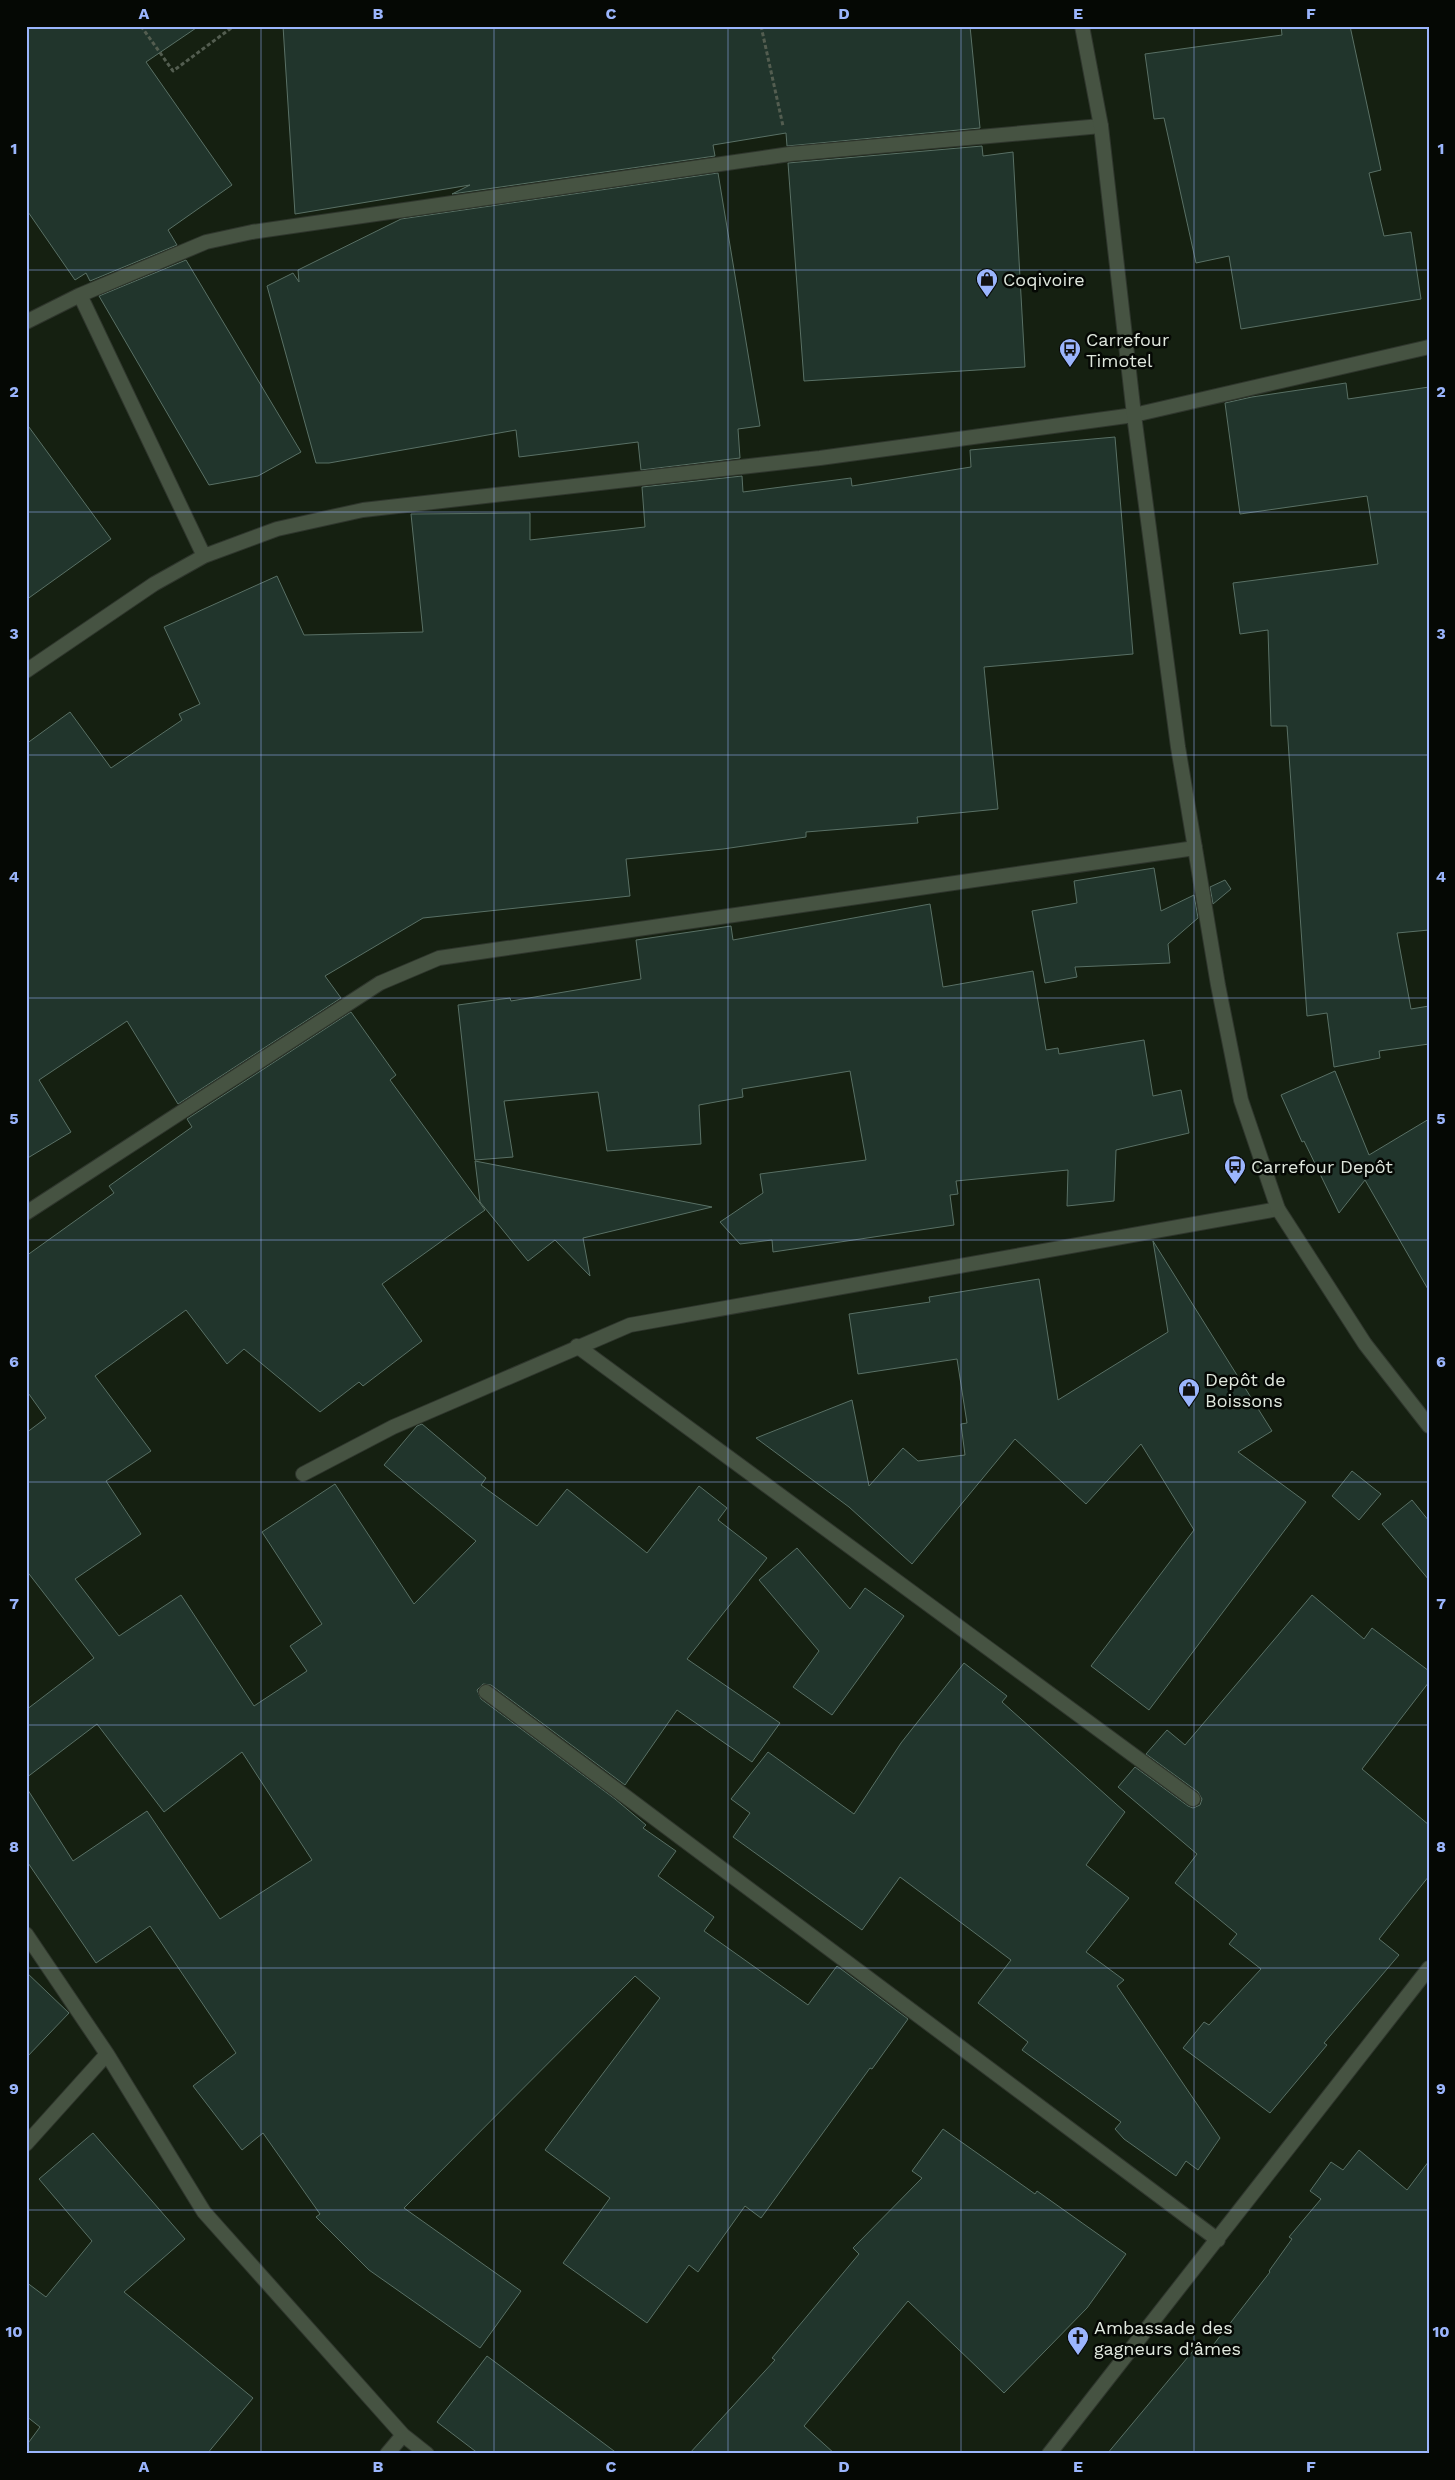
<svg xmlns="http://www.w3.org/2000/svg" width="1455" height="2480" viewBox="0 0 1455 2480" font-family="'Work Sans',sans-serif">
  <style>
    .building { fill: #21352c; stroke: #597065 }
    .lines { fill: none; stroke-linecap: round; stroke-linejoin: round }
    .minor-casing { stroke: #2f362d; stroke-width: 16 }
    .tertiary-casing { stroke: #2f362d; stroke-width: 16 }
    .path { stroke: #535d50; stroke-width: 3; stroke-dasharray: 4 2.5; stroke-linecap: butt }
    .minor { stroke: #465342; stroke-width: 14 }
    .tertiary { stroke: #465342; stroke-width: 14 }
    .grid { fill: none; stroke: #9bb5fd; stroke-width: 1; stroke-opacity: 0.55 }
    .labels { text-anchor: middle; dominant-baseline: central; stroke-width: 5; stroke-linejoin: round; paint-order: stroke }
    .poi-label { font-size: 18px; fill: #dfe7dd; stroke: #050804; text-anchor: start }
    .neatline { fill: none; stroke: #9bb5fd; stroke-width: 2 }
    .grid-label { font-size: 16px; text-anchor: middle; font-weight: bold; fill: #9bb5fd }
  </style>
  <rect width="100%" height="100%" fill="#152011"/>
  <path class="building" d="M 26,26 L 199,26 L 146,62 L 232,185 L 168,230 L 177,245 L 90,281 L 86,273 L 75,280 L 26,209 Z
    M 283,26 L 970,26 L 980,128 L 787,146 L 786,133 L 713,145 L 715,156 L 452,194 L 470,185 L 295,214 Z
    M 1281,26 L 1350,26 L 1381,170 L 1369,173 L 1384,236 L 1411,232 L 1421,299 L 1241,329 L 1229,256 L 1196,263 L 1164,118 L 1154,119 L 1145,54 L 1282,35 Z
    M 982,146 L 983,156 L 1013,152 L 1025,367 L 804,381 L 788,163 Z
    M 718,173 L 760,426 L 738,429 L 740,458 L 641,470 L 638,442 L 519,457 L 516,430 L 329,463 L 316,463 L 267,286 L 293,273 L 299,282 L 298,270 L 401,219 Z
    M 186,260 L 301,452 L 258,476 L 209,485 L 99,296 Z
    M 1346,383 L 1348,399 L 1429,387 L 1429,930 L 1397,933 L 1411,1009 L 1429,1006 L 1429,1044 L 1379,1051 L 1380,1058 L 1334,1067 L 1327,1013 L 1307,1016 L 1287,726 L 1271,726 L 1268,630 L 1240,634 L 1233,583 L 1378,564 L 1367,496 L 1240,514 L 1225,403 L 1252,397 Z
    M 26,423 L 111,539 L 26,600 Z
    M 1115,437 L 1133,654 L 984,667 L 998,809 L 917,817 L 918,823 L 806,832 L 806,837 L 723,849 L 626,859 L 630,896 L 423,918 L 325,976 L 341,998 L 178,1104 L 127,1021 L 39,1080 L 71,1132 L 26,1159 L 26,744 L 70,712 L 111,768 L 182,720 L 179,714 L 200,704 L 164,627 L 277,576 L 304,635 L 423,632 L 411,514 L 530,513 L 530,540 L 645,527 L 642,487 L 742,476 L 743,492 L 851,478 L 852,486 L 971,467 L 970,450 Z
    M 1154,868 L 1161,911 L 1194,895 L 1198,918 L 1168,944 L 1170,963 L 1075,967 L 1077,977 L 1045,983 L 1032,911 L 1077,903 L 1074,881 Z
    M 1225,880 L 1231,889 L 1213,904 L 1210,887 Z
    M 930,904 L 943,987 L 1033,971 L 1046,1050 L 1058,1048 L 1059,1054 L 1144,1040 L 1153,1096 L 1181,1090 L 1189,1133 L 1116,1150 L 1114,1201 L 1067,1206 L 1068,1170 L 956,1181 L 958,1194 L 950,1195 L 954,1225 L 773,1252 L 772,1240 L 740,1244 L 720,1222 L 763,1193 L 760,1174 L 866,1160 L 850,1071 L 742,1089 L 743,1097 L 699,1105 L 701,1144 L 607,1151 L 598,1092 L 504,1101 L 513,1157 L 475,1160 L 458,1005 L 510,998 L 511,1001 L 641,979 L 636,940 L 731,926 L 733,940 Z
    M 351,1012 L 396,1075 L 390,1080 L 485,1210 L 382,1284 L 422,1341 L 363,1386 L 359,1382 L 320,1412 L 244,1349 L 227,1364 L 186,1310 L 95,1376 L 151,1451 L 106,1481 L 141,1534 L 75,1579 L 119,1636 L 181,1595 L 254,1706 L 307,1671 L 290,1646 L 322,1624 L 262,1532 L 335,1484 L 414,1604 L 476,1541 L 384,1465 L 417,1426 L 422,1424 L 486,1478 L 481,1485 L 537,1526 L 567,1489 L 647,1553 L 699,1486 L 727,1508 L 718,1520 L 767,1558 L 687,1659 L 780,1723 L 752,1762 L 677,1710 L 625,1785 L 491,1685 L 483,1684 L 477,1690 L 481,1699 L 615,1799 L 646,1825 L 643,1828 L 676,1851 L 658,1876 L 714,1917 L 704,1931 L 808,2005 L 837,1966 L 908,2019 L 872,2069 L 870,2068 L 761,2218 L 745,2206 L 698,2272 L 689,2265 L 647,2323 L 563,2263 L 610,2198 L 545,2150 L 660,1998 L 635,1976 L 404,2208 L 521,2291 L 480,2348 L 369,2270 L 316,2217 L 320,2214 L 263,2133 L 242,2150 L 193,2086 L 236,2053 L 150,1926 L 96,1963 L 26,1860 L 26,1787 L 73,1861 L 147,1811 L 220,1919 L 312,1860 L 242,1752 L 164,1812 L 97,1724 L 26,1778 L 26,1710 L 94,1658 L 26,1570 L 26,1433 L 46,1418 L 26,1390 L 26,1256 L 114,1193 L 109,1186 L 192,1127 L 187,1119 Z
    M 1335,1071 L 1369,1155 L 1429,1119 L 1429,1291 L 1365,1180 L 1339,1213 L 1304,1141 L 1302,1142 L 1281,1095 Z
    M 475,1161 L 516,1169 L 712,1207 L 583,1238 L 590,1276 L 555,1240 L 528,1261 L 480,1202 Z
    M 1153,1241 L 1272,1431 L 1238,1452 L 1306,1502 L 1149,1710 L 1091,1666 L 1194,1530 L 1141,1444 L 1086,1504 L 1015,1439 L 912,1564 L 849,1507 L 756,1438 L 852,1400 L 869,1486 L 903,1448 L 918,1461 L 965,1455 L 961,1424 L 967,1423 L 957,1359 L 858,1374 L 849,1314 L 930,1302 L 929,1297 L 1039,1279 L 1058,1400 L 1168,1332 Z
    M 1352,1471 L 1381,1494 L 1359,1520 L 1332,1496 Z
    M 1412,1500 L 1429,1521 L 1429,1580 L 1382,1524 Z
    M 797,1548 L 850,1609 L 865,1588 L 904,1616 L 832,1715 L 793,1687 L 819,1651 L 759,1580 Z
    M 1312,1595 L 1364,1639 L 1372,1628 L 1429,1671 L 1429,1682 L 1362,1769 L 1429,1825 L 1429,1876 L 1379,1939 L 1399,1955 L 1324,2043 L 1327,2045 L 1270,2113 L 1183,2048 L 1204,2022 L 1209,2025 L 1261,1969 L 1229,1944 L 1237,1934 L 1175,1883 L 1197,1854 L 1118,1787 L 1135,1767 L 1188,1806 L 1193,1808 L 1200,1805 L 1202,1799 L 1198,1792 L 1146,1754 L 1167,1730 L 1185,1745 Z
    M 964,1663 L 1007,1696 L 1002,1702 L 1125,1812 L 1086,1865 L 1129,1898 L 1086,1952 L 1124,1980 L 1117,1986 L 1220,2138 L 1198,2170 L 1186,2161 L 1176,2176 L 1124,2139 L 1115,2129 L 1121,2122 L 1022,2050 L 1028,2042 L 978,2003 L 1011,1960 L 900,1877 L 862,1930 L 733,1837 L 750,1813 L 731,1799 L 768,1752 L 854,1814 L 901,1743 Z
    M 26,1972 L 69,2013 L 26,2058 Z
    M 943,2129 L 1035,2194 L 1037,2191 L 1126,2254 L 1087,2308 L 1004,2393 L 908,2301 L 804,2426 L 835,2454 L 689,2454 L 775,2360 L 772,2358 L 859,2254 L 853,2248 L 922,2178 L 912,2171 Z
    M 93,2133 L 185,2239 L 124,2292 L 253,2398 L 207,2454 L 26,2454 L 26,2446 L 40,2427 L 26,2416 L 26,2282 L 46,2297 L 92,2241 L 39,2179 Z
    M 1359,2150 L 1407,2190 L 1429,2161 L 1429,2454 L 1107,2454 L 1198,2345 L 1207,2353 L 1270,2272 L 1269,2271 L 1292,2239 L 1289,2237 L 1321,2199 L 1310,2191 L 1331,2162 L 1343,2170 Z
    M 487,2356 L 618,2454 L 479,2454 L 437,2422 Z"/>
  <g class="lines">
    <g class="minor-casing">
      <path id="minor" d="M 80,295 L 204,556
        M 26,322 L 80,295 L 206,242 L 252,232 L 790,154 L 1101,126
        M 26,671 L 154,584 L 204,556 L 277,529 L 363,510 L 820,458 L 1134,415 L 1429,347
        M 26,1213 L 380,983 L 439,958 L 1195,848
        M 577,1346 L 1193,1799
        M 303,1474 L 393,1427 L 630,1325 L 1278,1209
        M 486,1692 L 1218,2240
        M 26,1934 L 107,2054 L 204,2212 L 403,2435 L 427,2454
        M 26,2144 L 107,2054
        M 387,2454 L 403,2435
        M 1049,2454 L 1429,1968"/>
    </g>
    <g class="tertiary-casing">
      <path id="tertiary" d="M 1082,26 L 1101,126 L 1134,415 L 1178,747 L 1218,985 L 1241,1100 L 1278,1209 L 1365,1344 L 1429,1426"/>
    </g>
    <path class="path" d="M 141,26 L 173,71 L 234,26
      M 761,26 L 783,126"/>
    <use href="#minor" class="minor"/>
    <use href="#tertiary" class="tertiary"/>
  </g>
  <path class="grid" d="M 261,26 L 261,2454M 494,26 L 494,2454M 728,26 L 728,2454M 961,26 L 961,2454M 1194,26 L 1194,2454M 26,270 L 1429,270M 26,512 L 1429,512M 26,755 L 1429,755M 26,998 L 1429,998M 26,1240 L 1429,1240M 26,1482 L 1429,1482M 26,1725 L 1429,1725M 26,1968 L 1429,1968M 26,2210 L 1429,2210"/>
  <defs>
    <g id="shop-pin" transform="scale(1.125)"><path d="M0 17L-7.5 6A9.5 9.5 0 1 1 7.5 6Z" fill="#9bb5fd" stroke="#050804"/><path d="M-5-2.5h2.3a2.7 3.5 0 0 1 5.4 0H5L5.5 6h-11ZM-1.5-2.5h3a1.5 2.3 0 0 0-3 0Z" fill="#111"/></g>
    <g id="bus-pin" transform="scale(1.125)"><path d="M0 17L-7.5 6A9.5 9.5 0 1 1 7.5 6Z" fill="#9bb5fd" stroke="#050804"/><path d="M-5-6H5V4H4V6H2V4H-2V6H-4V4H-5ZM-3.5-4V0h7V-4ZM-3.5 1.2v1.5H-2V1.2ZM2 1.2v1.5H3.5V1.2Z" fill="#111"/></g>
    <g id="church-pin" transform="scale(1.125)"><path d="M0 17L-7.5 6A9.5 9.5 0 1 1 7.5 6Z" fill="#9bb5fd" stroke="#050804"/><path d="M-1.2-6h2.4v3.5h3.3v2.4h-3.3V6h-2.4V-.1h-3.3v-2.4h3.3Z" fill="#111"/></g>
  </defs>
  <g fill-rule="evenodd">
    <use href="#shop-pin" x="987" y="279"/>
    <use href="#bus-pin" x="1070" y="349"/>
    <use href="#bus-pin" x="1235" y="1166"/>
    <use href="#shop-pin" x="1189" y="1389"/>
    <use href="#church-pin" x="1078" y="2337"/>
  </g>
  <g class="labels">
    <g class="poi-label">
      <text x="1003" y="279">Coqivoire</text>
      <text x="1086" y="339">Carrefour<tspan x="1086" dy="21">Timotel</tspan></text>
      <text x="1251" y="1166">Carrefour Depôt</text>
      <text x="1205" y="1379">Depôt de<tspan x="1205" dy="21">Boissons</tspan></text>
      <text x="1094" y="2327">Ambassade des<tspan x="1094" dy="21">gagneurs d'âmes</tspan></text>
    </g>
  </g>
  <rect width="1455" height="2480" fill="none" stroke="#050804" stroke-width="55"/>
  <rect x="28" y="28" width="1400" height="2424" class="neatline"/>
  <g class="grid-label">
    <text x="144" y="19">A</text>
    <text x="378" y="19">B</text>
    <text x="611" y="19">C</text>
    <text x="844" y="19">D</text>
    <text x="1078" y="19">E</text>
    <text x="1311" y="19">F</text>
    <text x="14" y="154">1</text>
    <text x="1441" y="154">1</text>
    <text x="14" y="397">2</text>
    <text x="1441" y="397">2</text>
    <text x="14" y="639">3</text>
    <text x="1441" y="639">3</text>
    <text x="14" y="882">4</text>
    <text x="1441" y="882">4</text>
    <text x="14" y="1124">5</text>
    <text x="1441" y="1124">5</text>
    <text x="14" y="1367">6</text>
    <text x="1441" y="1367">6</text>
    <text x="14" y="1609">7</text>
    <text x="1441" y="1609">7</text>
    <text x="14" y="1852">8</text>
    <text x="1441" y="1852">8</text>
    <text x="14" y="2094">9</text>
    <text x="1441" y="2094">9</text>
    <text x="14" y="2337">10</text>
    <text x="1441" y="2337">10</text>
    <text x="144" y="2472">A</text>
    <text x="378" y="2472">B</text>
    <text x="611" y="2472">C</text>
    <text x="844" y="2472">D</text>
    <text x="1078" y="2472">E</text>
    <text x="1311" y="2472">F</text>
  </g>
</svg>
